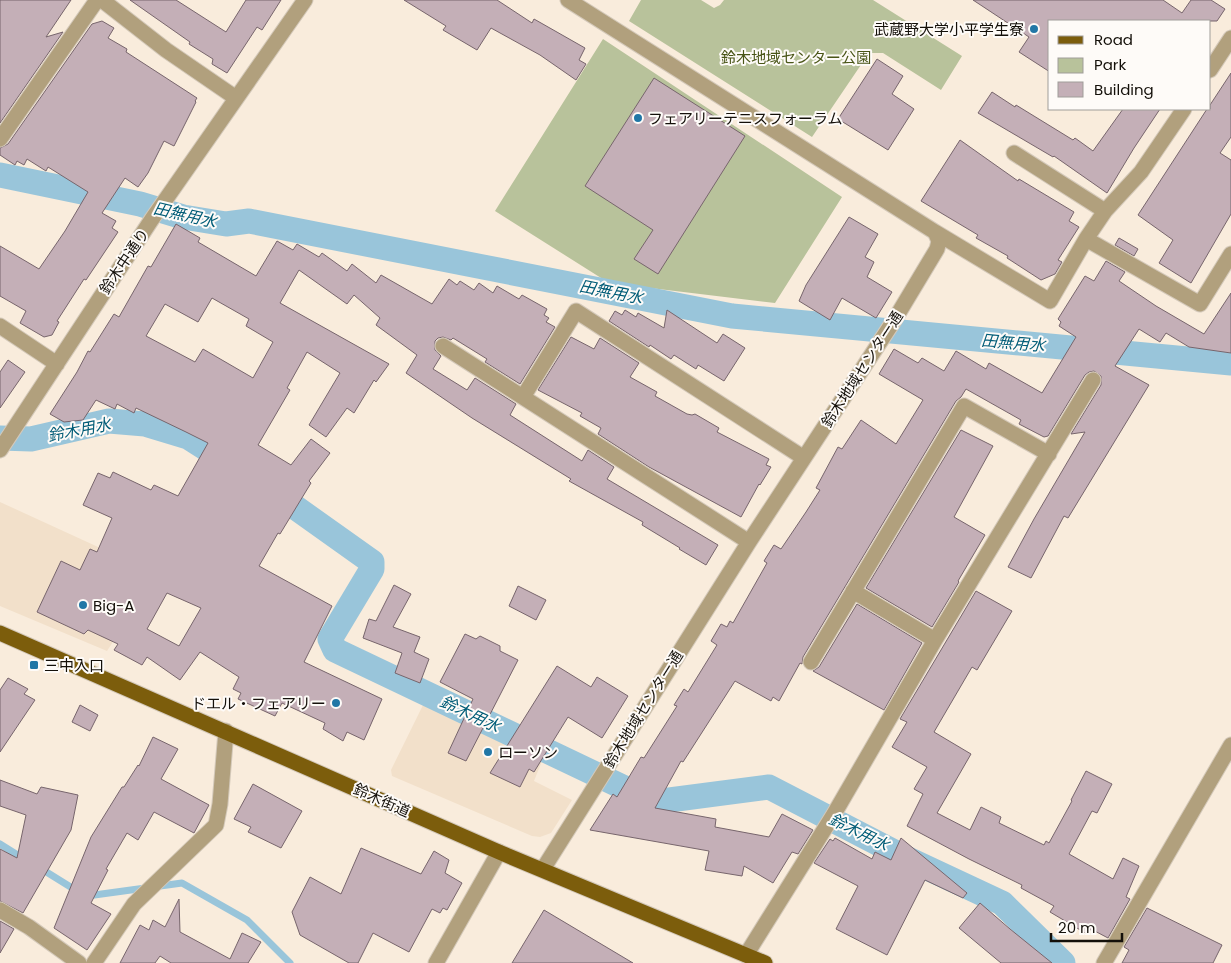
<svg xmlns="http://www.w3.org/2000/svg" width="1231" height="963" viewBox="0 0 1231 963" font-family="Poppins,'Noto Sans JP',sans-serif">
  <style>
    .built { fill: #f2e0ca }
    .green { fill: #b8c29b }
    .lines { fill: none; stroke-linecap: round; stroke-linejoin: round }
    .stream { stroke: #99c5da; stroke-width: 7 }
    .canal { stroke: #99c5da; stroke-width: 25 }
    .building { fill: #c4afb7; stroke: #77656c; fill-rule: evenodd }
    .minor-casing { stroke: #d4c9ba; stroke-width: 17 }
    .major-casing { stroke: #d4c9ba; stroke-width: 17 }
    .minor { stroke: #b1a07d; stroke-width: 15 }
    .major { stroke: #7c5d0c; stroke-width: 15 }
    .poi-dot { fill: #2177a6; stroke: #fefbf8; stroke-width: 2 }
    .labels { text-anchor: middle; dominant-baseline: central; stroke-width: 4; stroke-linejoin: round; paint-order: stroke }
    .poi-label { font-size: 15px; fill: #14100a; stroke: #fefbf8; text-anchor: start }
    .park-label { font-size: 15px; fill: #495517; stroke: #fefbf8 }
    .street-label { font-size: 15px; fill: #14100a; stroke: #fefbf8 }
    .water-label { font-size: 16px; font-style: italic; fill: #015c77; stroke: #fefbf8 }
  </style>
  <rect width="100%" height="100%" fill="#f9ecdc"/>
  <path class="built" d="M 0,502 L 157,574 L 107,651 L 0,606 Z
    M 425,701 L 544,756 L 534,781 L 572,800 L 551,833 L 540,837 L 532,836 L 392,776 L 391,770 Z"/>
  <path class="green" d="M 641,0 L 701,0 L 714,8 L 720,5 L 724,0 L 873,0 L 962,56 L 941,90 L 883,53 L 869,53 L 812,137 L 629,21 Z
    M 603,39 L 842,197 L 775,303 L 609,283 L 495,211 Z"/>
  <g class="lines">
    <path class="stream" d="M 0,844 L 24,859
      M 40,868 L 77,891
      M 87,896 L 182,883 L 247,920 L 290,963"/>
    <path class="canal" d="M 0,175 L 140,204 L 183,217 L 226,224 L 249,221 L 732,316 L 1231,363
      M 0,438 L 31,439 L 109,421 L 145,424 L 188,437 L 235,467
      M 268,488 L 372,562 L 372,569 L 330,639 L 335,650 L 654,802 L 769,787 L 908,859 L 1002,903 L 1063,963"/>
  </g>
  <path class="building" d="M 0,0 L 71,0 L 46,37 L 63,32 L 0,123 Z
    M 130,0 L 176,0 L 226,32 L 246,0 L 281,0 L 262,30 L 257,27 L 227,73 L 212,64 L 213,59 L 189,44 L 190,42 Z
    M 404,0 L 497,0 L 532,23 L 534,19 L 585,48 L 579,60 L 586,64 L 576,80 L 540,55 L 491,28 L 477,50 L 443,30 L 446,26 Z
    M 973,0 L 1163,0 L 1182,13 L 1191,0 L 1211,0 L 1225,9 L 1217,21 L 1050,21 L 1050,72 L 1019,52 L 1029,37 Z
    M 102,21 L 114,28 L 108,38 L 127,49 L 126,52 L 197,98 L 195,101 L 196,102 L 174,146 L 164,141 L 148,173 L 138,187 L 125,178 L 102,213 L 116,221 L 112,228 L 118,232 L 86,280 L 84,279 L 57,321 L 59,322 L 52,335 L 44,337 L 20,323 L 26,311 L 0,296 L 0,246 L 39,269 L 65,231 L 88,192 L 48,167 L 46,171 L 27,159 L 24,165 L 17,161 L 15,165 L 0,155 L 0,148 L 8,144 L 92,24 Z
    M 877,59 L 903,76 L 892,94 L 914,109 L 888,150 L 838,119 Z
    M 1231,73 L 1231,137 L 1220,153 L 1231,160 L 1231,214 L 1191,283 L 1159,263 L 1173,240 L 1138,215 L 1207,109 L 1210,109 L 1210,105 Z
    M 654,78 L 745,136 L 658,274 L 634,259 L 653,230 L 585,186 Z
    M 992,92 L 1015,107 L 1016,105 L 1073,140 L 1075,138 L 1093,151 L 1123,109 L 1160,109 L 1134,148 L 1107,193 L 1054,156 L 1053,157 L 978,113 Z
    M 960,140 L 1018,181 L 1019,179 L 1074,212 L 1069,221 L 1079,227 L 1058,260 L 1062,262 L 1055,274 L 1041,280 L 1007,258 L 1008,256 L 976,238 L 978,235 L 921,201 Z
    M 849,217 L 878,234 L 865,257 L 874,262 L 867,277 L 892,292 L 876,318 L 842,298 L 830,320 L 799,301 L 806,285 Z
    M 176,224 L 200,238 L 198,242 L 256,276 L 277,241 L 293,250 L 297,244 L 319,257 L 322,253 L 347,271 L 352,264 L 376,283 L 381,275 L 432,304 L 449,279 L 457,285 L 460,281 L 474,290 L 479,283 L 493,293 L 497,286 L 519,299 L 522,295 L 547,309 L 544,315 L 549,318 L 546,322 L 555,327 L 520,384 L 485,362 L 487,359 L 453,338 L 451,340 L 443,337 L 438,338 L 435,341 L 435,350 L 441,356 L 433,369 L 467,390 L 475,378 L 516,404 L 510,415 L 582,461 L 588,450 L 614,467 L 607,479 L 718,545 L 706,565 L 679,549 L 680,548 L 642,525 L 643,522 L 569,481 L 571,479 L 472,418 L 406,373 L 417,355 L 376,325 L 380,318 L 354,295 L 347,304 L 299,270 L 280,303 L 389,364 L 376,382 L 374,380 L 354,413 L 347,408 L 326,437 L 309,425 L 340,373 L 307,352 L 287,388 L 290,390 L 258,445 L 291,465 L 311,439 L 330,453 L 309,481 L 311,483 L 280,534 L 278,533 L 259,566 L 332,606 L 304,662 L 382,699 L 364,740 L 347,732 L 343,741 L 323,729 L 325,723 L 282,703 L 275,716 L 238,699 L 241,693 L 233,689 L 239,677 L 200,652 L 180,680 L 147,657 L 142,665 L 114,650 L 118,644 L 88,630 L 84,634 L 37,612 L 61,561 L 80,570 L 90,549 L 97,552 L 112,518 L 83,505 L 98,473 L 110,478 L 113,472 L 151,490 L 154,485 L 178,496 L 208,443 L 186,432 L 136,408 L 134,413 L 117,404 L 115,409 L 96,400 L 83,420 L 64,422 L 50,414 L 77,372 L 88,351 L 90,352 L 114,314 L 119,317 L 148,266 L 151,267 ZM 212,298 L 249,319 L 246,326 L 273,342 L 253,378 L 203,349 L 195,362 L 146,336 L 165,304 L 198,322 ZM 167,593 L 201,608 L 179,646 L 147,629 Z
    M 1119,238 L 1138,249 L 1134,256 L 1115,245 Z
    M 1106,261 L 1125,272 L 1119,281 L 1156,306 L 1204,334 L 1231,293 L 1231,353 L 1189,347 L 1166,333 L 1160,342 L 1139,329 L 1115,366 L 1149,385 L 1068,518 L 1064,516 L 1031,578 L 1008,567 L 1034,519 L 1085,432 L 1071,434 L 1101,385 L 1101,376 L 1094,371 L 1089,372 L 1085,375 L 1048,436 L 1044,437 L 1019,424 L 1021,420 L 966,389 L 961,397 L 956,401 L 803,657 L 802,664 L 800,663 L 779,701 L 773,697 L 771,701 L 735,681 L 683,762 L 681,761 L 655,808 L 716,819 L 715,827 L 769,837 L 782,814 L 813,830 L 798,854 L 792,852 L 773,883 L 744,866 L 742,876 L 705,870 L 709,851 L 590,830 L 613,794 L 617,797 L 641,757 L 644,758 L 677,706 L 674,705 L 684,689 L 688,692 L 717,645 L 711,641 L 721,624 L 727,627 L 730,621 L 733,623 L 767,563 L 764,561 L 774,545 L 781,549 L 806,512 L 820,490 L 816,488 L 838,447 L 842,449 L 861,420 L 896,444 L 923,400 L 879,374 L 894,349 L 918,363 L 922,358 L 944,371 L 956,351 L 986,369 L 989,363 L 1042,393 L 1076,337 L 1059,326 L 1061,322 L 1058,319 L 1085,276 L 1094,281 Z
    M 625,310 L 636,317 L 638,313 L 664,328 L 667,310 L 717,343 L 723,334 L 745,348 L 724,381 L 698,365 L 696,369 L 674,355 L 671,359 L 650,345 L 649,347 L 609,321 L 615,311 L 622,315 Z
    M 571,337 L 594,349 L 600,338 L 639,363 L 630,377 L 657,392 L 655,396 L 687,414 L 692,415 L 695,414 L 719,428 L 717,432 L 769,459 L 766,465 L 771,467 L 760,485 L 759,484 L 741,517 L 649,467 L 598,434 L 601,428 L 580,416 L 582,413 L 538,390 Z
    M 8,360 L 25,372 L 0,408 L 0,372 Z
    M 961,430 L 993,446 L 954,517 L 985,535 L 958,581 L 959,582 L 932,627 L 866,588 Z
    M 394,585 L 411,594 L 393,627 L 420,637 L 414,652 L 429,659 L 420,683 L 395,673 L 402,653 L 363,638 L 369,619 L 376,621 Z
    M 518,586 L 546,600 L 536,620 L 509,606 Z
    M 976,591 L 1012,611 L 977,670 L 972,667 L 934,732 L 971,754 L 937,813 L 970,830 L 981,807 L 1001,817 L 999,823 L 1044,845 L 1046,841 L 1049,843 L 1072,801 L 1071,800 L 1086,771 L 1112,784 L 1097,813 L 1092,811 L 1069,854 L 1113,879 L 1123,858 L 1139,866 L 1126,897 L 1130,899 L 1108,938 L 1091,929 L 1087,934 L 1050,912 L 1054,906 L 1021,888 L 1022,885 L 969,859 L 907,826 L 923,794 L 914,789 L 927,767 L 892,747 L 907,722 L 900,719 Z
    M 857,604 L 922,643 L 884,710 L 813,671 L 819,667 Z
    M 465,634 L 476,639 L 480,636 L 500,646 L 500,651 L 518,660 L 466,761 L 448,753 L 473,699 L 440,682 Z
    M 557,666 L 591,687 L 597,677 L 628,696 L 602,738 L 568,717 L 534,772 L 529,769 L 520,787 L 490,773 Z
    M 8,678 L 28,689 L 24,694 L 35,700 L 0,752 L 0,690 Z
    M 80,705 L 98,715 L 90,731 L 72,722 Z
    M 153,737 L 178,749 L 161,779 L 209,805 L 194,833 L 154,812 L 138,840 L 127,833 L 106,869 L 108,870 L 91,903 L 111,914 L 87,950 L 54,928 L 91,837 L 122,787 L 124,787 L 138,765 L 139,766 Z
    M 0,780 L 37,794 L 41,787 L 78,795 L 71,830 L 23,913 L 0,901 L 0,849 L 17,858 L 26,815 L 0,806 Z
    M 253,784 L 302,811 L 281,848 L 248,832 L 251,827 L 234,819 Z
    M 835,838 L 872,859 L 875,852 L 891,860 L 901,838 L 967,893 L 963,898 L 925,880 L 887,955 L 836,929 L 858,886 L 814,863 L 830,839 L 833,841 Z
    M 361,848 L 421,874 L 434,851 L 449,860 L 445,873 L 462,883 L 447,910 L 443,908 L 440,913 L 432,909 L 409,952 L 373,933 L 358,963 L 349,963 L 300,935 L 292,912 L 310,877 L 341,894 Z
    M 179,899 L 180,932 L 230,959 L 242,933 L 261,942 L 248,963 L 171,963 L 160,956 L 155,963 L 120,963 L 140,925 L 149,930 L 153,920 L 165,927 Z
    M 980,903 L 1010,929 L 1052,963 L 1001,963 L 959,928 Z
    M 1147,908 L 1222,945 L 1213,963 L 1122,963 L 1129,950 L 1124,947 Z
    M 544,910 L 633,963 L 512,963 Z
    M 0,921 L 14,929 L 0,953 Z"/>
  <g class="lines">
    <g class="minor-casing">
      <path id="minor" d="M 102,0 L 166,50 L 236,98
        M 1210,70 L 1231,38
        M 0,139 L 97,0
        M 1014,153 L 1105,211
        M 935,232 L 1050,301 L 1086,239 L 1105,211 L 1141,172 L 1184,109
        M 1086,239 L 1200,304 L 1231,254
        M 0,326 L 57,364
        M 443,346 L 749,542
        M 523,397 L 576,311 L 804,458
        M 0,450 L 152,219 L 305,0
        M 853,591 L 935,640
        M 811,662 L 964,406 L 1049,454
        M 543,869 L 749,542 L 895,319 L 937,249 L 939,241 L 935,232 L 568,0
        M 0,910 L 29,927 L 79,963
        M 746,955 L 834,814 L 935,640 L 1093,380
        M 94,963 L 134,904 L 216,825 L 220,804 L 226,731
        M 436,963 L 499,852
        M 1104,963 L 1231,745"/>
    </g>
    <g class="major-casing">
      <path id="major" d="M 0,633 L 499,852 L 765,963"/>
    </g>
    <use href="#minor" class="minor"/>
    <use href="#major" class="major"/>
  </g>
  <g class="poi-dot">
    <circle cx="1034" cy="29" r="5"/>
    <circle cx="638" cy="118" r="5"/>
    <circle cx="83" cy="605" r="5"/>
    <rect x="29" y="660" width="10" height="10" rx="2.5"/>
    <circle cx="336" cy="703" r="5"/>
    <circle cx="488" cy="752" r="5"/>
  </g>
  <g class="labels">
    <g class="poi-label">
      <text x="1024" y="29" text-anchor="end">武蔵野大学小平学生寮</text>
      <text x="648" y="118">フェアリーテニスフォーラム</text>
      <text x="93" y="605">Big-A</text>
      <text x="44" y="665">三中入口</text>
      <text x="326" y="703" text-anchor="end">ドエル・フェアリー</text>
      <text x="498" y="752">ローソン</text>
    </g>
    <g class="park-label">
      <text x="796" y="57">鈴木地域センター公園</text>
    </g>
    <g class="street-label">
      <text transform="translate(124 261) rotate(-56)">鈴木中通り</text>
      <text transform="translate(862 369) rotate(-57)">鈴木地域センター通</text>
      <text transform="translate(643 709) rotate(-58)">鈴木地域センター通</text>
      <text transform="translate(382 800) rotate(24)">鈴木街道</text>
    </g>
    <g class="water-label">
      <text transform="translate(185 215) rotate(13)">田無用水</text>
      <text transform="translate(611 292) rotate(11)">田無用水</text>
      <text transform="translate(1013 343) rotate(5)">田無用水</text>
      <text transform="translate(79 430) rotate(-11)">鈴木用水</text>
      <text transform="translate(470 714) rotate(25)">鈴木用水</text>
      <text transform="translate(859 832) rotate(26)">鈴木用水</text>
    </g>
  </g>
  <rect x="1048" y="20" width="162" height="90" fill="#fefbf8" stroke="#a09d99"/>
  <rect x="1058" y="36" width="25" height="8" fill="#7c5d0c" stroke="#a09d99"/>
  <text x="1094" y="45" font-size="15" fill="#14100a">Road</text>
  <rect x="1058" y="58" width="25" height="15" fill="#b8c29b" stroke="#a09d99"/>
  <text x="1094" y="70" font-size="15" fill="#14100a">Park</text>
  <rect x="1058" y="82" width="25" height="15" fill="#c4afb7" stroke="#a09d99"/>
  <text x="1094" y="95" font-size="15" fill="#14100a">Building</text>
  <path d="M1051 933v8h71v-8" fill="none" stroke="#14100a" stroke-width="2.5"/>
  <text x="1058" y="933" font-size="15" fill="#14100a" stroke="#fefbf8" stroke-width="4" paint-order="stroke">20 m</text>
</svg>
